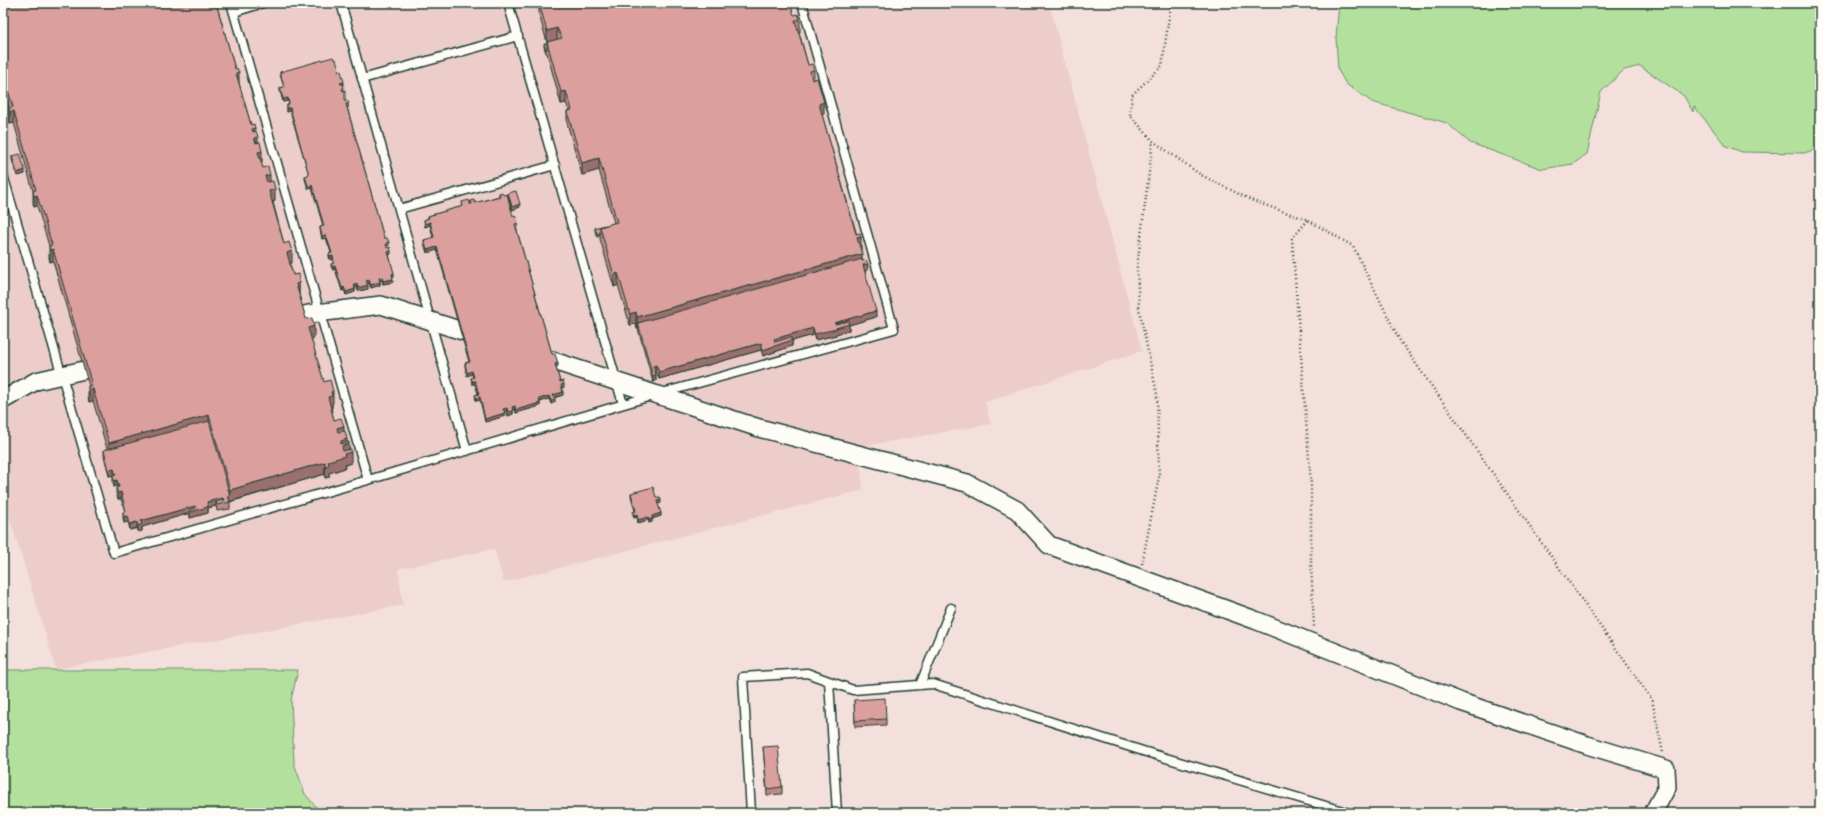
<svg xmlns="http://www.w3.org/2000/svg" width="1823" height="816" viewBox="0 0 1823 816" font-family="Kalam,sans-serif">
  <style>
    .built { fill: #eccdc9 }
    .green { fill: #b4e09e; stroke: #6a8e69 }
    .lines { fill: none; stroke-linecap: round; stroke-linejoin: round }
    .service-casing { stroke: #1f3d34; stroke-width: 11 }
    .minor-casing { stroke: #1f3d34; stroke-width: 20 }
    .path { stroke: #1f3d34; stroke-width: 2.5; stroke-dasharray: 1 3; stroke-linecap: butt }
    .service { stroke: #fdfcf7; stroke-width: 8 }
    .minor { stroke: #fdfcf7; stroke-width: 17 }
    .wall { fill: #bc8a87; stroke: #1f3d34 }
    .shaded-wall { fill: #99706e; stroke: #1f3d34 }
    .building { fill: #dba09d; stroke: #1f3d34 }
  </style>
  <rect width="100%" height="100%" fill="#f3e0dc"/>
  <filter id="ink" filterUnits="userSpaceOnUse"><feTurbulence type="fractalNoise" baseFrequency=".025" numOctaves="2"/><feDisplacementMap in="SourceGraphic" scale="8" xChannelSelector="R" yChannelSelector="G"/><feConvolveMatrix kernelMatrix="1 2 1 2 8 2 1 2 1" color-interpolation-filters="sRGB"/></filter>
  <g filter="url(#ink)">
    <path class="built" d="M 3,3 L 1049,3 L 1142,351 L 985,402 L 991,424 L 858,447 L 863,490 L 504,582 L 494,549 L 398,569 L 403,605 L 56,669 L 3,496 Z"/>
    <path class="green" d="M 1339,3 L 1820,3 L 1820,148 L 1804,153 L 1742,152 L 1726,146 L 1694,106 L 1693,112 L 1684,96 L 1640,66 L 1624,70 L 1601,92 L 1587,154 L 1573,164 L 1542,169 L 1470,143 L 1447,123 L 1372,102 L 1346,84 L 1338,70 L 1336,38 Z
      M 3,670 L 298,670 L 291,700 L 294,763 L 305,794 L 321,813 L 3,813 Z"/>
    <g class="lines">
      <g class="service-casing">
        <path id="service" d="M 231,3 L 368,480
          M 341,3 L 467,451
          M 508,3 L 623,404
          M 234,12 L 263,3
          M 362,79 L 518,36
          M 3,175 L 114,553 L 368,480 L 651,396
          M 399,209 L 555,165
          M 662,393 L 894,329 L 802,3
          M 829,681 L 837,813
          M 920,685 L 951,608
          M 751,813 L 743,677 L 807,673 L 853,690 L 933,684 L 1146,752 L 1349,813"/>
      </g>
      <g class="minor-casing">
        <path id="minor" d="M 282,321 L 309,314 L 381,305 L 481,337
          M 535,355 L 759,428 L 967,483 L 1017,510 L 1049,545 L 1255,620 L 1461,702 L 1587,745 L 1666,769 L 1667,787 L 1653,813
          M 3,400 L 36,381 L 106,365"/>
      </g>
      <path class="path" d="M 1171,3 L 1162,66 L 1132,95 L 1130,115 L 1153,141 L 1201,175 L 1253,201 L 1308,220 L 1353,246 L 1400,341 L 1652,700 L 1663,753
        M 1308,220 L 1292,239 L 1311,485 L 1311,563 L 1314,627
        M 1142,564 L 1159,477 L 1157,394 L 1139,309 L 1137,267 L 1153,141"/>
      <use href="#service" class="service"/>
      <use href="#minor" class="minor"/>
    </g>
    <path class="wall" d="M 3,3 L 218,3 L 218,5 L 217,6 L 251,125 L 255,132 L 262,162 L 261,163 L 263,168 L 270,181 L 275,201 L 273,202 L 284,244 L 292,263 L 290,264 L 293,275 L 299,274 L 299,295 L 306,319 L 314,338 L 311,339 L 324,382 L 333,403 L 332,403 L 332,408 L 331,408 L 334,420 L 344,431 L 349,449 L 351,463 L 345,465 L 345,468 L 329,473 L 329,477 L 325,478 L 325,474 L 230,502 L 230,509 L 217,511 L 216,506 L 208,508 L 208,513 L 190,518 L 190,513 L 142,527 L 142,531 L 138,532 L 137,528 L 130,530 L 128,522 L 124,523 L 123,518 L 123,512 L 125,512 L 121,499 L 118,499 L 116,494 L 116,488 L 118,488 L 117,486 L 114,487 L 113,482 L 113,476 L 114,475 L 109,476 L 104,456 L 104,450 L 107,449 L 93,401 L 89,402 L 88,398 L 88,386 L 89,386 L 53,261 L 50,262 L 49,258 L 49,246 L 37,206 L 34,207 L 33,203 L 33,191 L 14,123 L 10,124 L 9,120 L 9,108 L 3,86 Z
      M 539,3 L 794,15 L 800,20 L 800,32 L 799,32 L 808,65 L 814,70 L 814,79 L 824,114 L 822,115 L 861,249 L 862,261 L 868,270 L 865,271 L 876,317 L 849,325 L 849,330 L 836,334 L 836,335 L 815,340 L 813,335 L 792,341 L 792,346 L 763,356 L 761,350 L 659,379 L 656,371 L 655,371 L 656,381 L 653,382 L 638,329 L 637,329 L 636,324 L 630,325 L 618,285 L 614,287 L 600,239 L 600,236 L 597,237 L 595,231 L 595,228 L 614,223 L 599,170 L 582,175 L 567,123 L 567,111 L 569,111 L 566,103 L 561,104 L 547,53 L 546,53 L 544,47 L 544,44 L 547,43 L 547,42 L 539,15 Z
      M 280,72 L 339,72 L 344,85 L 343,85 L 345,101 L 349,107 L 347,107 L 384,238 L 389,245 L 386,246 L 387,248 L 391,254 L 389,254 L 394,276 L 392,277 L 393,282 L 383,284 L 382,280 L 380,280 L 380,285 L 371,288 L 369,283 L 367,284 L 368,289 L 358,291 L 357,287 L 355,287 L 355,292 L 346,295 L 344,290 L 342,291 L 335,269 L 333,270 L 331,267 L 331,264 L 334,263 L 333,259 L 330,260 L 329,257 L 329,254 L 331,253 L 326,238 L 322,239 L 320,230 L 320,227 L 323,226 L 312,188 L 308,189 L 305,179 L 305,176 L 309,175 L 290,111 L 287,112 L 287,105 L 289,104 L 288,101 L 283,102 L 280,91 L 280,88 L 284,87 L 280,75 Z
      M 12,156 L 25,174 L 17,176 L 12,160 Z
      M 499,193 L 513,216 L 518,226 L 516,227 L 552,354 L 558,366 L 556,367 L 560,382 L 564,387 L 562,388 L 563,395 L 554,398 L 555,402 L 551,404 L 549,399 L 540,402 L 540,406 L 516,413 L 515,409 L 513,410 L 513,414 L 508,416 L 507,411 L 504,412 L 505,416 L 485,422 L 480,400 L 476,401 L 475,395 L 478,394 L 475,384 L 472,384 L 471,378 L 473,378 L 472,374 L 467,376 L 465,367 L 465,363 L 469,362 L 437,250 L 427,253 L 424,243 L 424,240 L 433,238 L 430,225 L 425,227 L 424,220 L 428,218 L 428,216 L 463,206 L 462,202 L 470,204 L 471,204 L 471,201 L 475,203 L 499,196 Z
      M 508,193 L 520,207 L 512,210 L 508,196 Z
      M 631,493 L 656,497 L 661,503 L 658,504 L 661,516 L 652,519 L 652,522 L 649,523 L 648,520 L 638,523 L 637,517 L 634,518 L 633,515 L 633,512 L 635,511 L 631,496 Z
      M 854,700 L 886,719 L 886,725 L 855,727 Z
      M 763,747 L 782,787 L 782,794 L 767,795 Z"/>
    <path class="shaded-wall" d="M 557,28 L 557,40 L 547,43 L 547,31 Z
      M 239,72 L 239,84 L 236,73 Z
      M 344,82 L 344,85 L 340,86 L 340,83 Z
      M 566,91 L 566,103 L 561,104 L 561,92 Z
      M 288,98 L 288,101 L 283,102 L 283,99 Z
      M 824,102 L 824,114 L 819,116 L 819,104 Z
      M 287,108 L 290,108 L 290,111 L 287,112 Z
      M 14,111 L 14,123 L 10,124 L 10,112 Z
      M 255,128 L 255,138 L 258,137 L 258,149 L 252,129 Z
      M 262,151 L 262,162 L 258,164 L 258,152 Z
      M 599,158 L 599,170 L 582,175 L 582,163 Z
      M 25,170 L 25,174 L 17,176 L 17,173 Z
      M 270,175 L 270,186 L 265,188 L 265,176 Z
      M 312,185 L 312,188 L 308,189 L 308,186 Z
      M 275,189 L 275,201 L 269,203 L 269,191 Z
      M 37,195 L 37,206 L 34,207 L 34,196 Z
      M 520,204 L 520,207 L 512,210 L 512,207 Z
      M 430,222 L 430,225 L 425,227 L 425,224 Z
      M 600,233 L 600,236 L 597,237 L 597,234 Z
      M 326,235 L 326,238 L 322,239 L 322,236 Z
      M 861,237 L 861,249 L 857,250 L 857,238 Z
      M 389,242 L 389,245 L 386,246 L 386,243 Z
      M 437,247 L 437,250 L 427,253 L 427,250 Z
      M 53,249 L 53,261 L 50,262 L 50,250 Z
      M 292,251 L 292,263 L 287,265 L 287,253 Z
      M 391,251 L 391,254 L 388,255 L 388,252 Z
      M 862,254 L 862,265 L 638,323 L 638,329 L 637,329 L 637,317 Z
      M 333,256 L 333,259 L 330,260 L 330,257 Z
      M 868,264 L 868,270 L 863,272 L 863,265 Z
      M 335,266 L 335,269 L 333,270 L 333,267 Z
      M 394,273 L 394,276 L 392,277 L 392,274 Z
      M 618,273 L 618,285 L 614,287 L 614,275 Z
      M 382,277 L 382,280 L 379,281 L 379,278 Z
      M 393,279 L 393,282 L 383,284 L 383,281 Z
      M 369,280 L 369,283 L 366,284 L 366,281 Z
      M 380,282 L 380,285 L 371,288 L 371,285 Z
      M 299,283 L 299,295 L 296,296 L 296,284 Z
      M 354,284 L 357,284 L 357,287 L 354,288 Z
      M 368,285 L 368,289 L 358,291 L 358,288 Z
      M 344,287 L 344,290 L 342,291 L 342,288 Z
      M 355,289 L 355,292 L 346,295 L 346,292 Z
      M 876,311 L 876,317 L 849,325 L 849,330 L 836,334 L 836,335 L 815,340 L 815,334 L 834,323 Z
      M 636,312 L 636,324 L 630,325 L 630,314 Z
      M 314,326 L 314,338 L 308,340 L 308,328 Z
      M 813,328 L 813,335 L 792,341 L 792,346 L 763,356 L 763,350 L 774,346 L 774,339 Z
      M 761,343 L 761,350 L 659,379 L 659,372 Z
      M 558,363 L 558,366 L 555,367 L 555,364 Z
      M 656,365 L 656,371 L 653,372 L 653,366 Z
      M 472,371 L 472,374 L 467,376 L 467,373 Z
      M 656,375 L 656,381 L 653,382 L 653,376 Z
      M 472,381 L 475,381 L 475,384 L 472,384 Z
      M 564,384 L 564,387 L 561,388 L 561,385 Z
      M 93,389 L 93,401 L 89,402 L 89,390 Z
      M 333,391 L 333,403 L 332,403 L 332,408 L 328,409 L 328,397 L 331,392 Z
      M 563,392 L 563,395 L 553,398 L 553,395 Z
      M 549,396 L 549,399 L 539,402 L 539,399 Z
      M 480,397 L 480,400 L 476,401 L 476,398 Z
      M 555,399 L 555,402 L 551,404 L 551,401 Z
      M 540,403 L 540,406 L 516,413 L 516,410 Z
      M 515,406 L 515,409 L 512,410 L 512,407 Z
      M 507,408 L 507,411 L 503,412 L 503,409 Z
      M 513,411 L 513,414 L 508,416 L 508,412 Z
      M 505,413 L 505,416 L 485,422 L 485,419 Z
      M 209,415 L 209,427 L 109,455 L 109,443 Z
      M 344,426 L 344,438 L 337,440 L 337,428 Z
      M 347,439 L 347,445 L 349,444 L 349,452 L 351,452 L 351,463 L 345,465 L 345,468 L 329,473 L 329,477 L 325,478 L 325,466 L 341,441 Z
      M 325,462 L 325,474 L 228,502 L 228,496 L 230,496 L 230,490 Z
      M 114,469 L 114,475 L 109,476 L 109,470 Z
      M 117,480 L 117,486 L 114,487 L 114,481 Z
      M 121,492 L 121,499 L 118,499 L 118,493 Z
      M 223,498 L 223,504 L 216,502 L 216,506 L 208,508 L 208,513 L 190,518 L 190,510 L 190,513 L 142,527 L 142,531 L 138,532 L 138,526 L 141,521 L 195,506 L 195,511 L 207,502 Z
      M 661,500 L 661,503 L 657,504 L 657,501 Z
      M 661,513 L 661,516 L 652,519 L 652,516 Z
      M 637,514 L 637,517 L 634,518 L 634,515 Z
      M 128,516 L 128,522 L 124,523 L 124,517 Z
      M 648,517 L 648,520 L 638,523 L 638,520 Z
      M 652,519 L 652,522 L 649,523 L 649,520 Z
      M 137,522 L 137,528 L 130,530 L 130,524 Z"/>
    <path class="building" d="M 3,3 L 216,3 L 235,69 L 237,68 L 239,72 L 236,73 L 251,125 L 254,124 L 255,128 L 252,129 L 253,132 L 256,131 L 258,137 L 254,138 L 256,143 L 260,142 L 262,151 L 258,152 L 263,168 L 268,166 L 270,175 L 265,176 L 267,182 L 273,181 L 275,189 L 269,191 L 284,244 L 289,242 L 292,251 L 287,253 L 293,275 L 299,274 L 299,283 L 296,284 L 306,319 L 312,318 L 314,326 L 308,328 L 324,382 L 330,380 L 333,391 L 331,392 L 332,396 L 328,397 L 334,420 L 341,418 L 344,426 L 337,428 L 338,432 L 345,431 L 347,439 L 341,441 L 341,444 L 349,442 L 349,444 L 342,446 L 343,451 L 351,449 L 351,452 L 344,454 L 345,456 L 328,461 L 329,465 L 325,466 L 325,462 L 230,490 L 209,415 L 109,443 L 93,389 L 89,390 L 88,386 L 92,385 L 53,249 L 50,250 L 49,246 L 52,245 L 37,195 L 34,196 L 33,191 L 36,190 L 14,111 L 10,112 L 9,108 L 13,107 L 3,74 Z
      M 539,3 L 790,3 L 794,15 L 798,14 L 800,20 L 795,20 L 808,65 L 812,64 L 814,70 L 810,71 L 812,80 L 817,78 L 824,102 L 819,104 L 856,234 L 860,233 L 861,237 L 857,238 L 862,254 L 637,317 L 636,312 L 630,314 L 618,273 L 614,275 L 600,227 L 617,222 L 599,158 L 582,163 L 567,111 L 572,110 L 566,91 L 561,92 L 547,42 L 562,38 L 557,28 L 547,31 Z
      M 547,43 L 547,50 L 546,50 L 544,44 Z
      M 333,57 L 334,59 L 336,59 L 339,70 L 337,72 L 341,71 L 344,82 L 340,83 L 341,84 L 343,84 L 344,88 L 342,89 L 343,91 L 345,90 L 345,101 L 347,100 L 349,104 L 346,104 L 384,238 L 387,238 L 389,242 L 386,243 L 387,248 L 390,247 L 391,251 L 388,252 L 394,273 L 392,274 L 393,279 L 383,281 L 382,277 L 379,278 L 380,282 L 371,285 L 369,280 L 366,281 L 368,285 L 358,288 L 357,284 L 354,284 L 355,289 L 346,292 L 344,287 L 342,288 L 335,266 L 333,267 L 331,264 L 334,263 L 333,256 L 330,257 L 329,254 L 332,253 L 326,235 L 322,236 L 320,227 L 324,226 L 312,185 L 308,186 L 305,176 L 309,175 L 290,108 L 287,108 L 287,105 L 289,104 L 288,98 L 283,99 L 280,88 L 284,87 L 280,72 Z
      M 20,154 L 25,170 L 17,173 L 12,156 Z
      M 516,191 L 520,204 L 512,207 L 508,193 Z
      M 502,192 L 503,195 L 507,194 L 513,216 L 515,215 L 518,223 L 515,224 L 552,354 L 555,354 L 558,363 L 555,364 L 560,382 L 563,381 L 564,384 L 561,385 L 563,392 L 553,395 L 555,399 L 551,401 L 549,396 L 539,399 L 540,403 L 516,410 L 515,406 L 512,407 L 513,411 L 508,412 L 507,408 L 503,409 L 505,413 L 485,419 L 480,397 L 476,398 L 475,395 L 479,394 L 475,381 L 472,381 L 471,378 L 474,377 L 472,371 L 467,373 L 465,363 L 470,362 L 437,247 L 427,250 L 424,240 L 434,237 L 430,222 L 425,224 L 424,220 L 429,218 L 428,216 L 463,206 L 462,202 L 469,200 L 470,204 L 472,204 L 471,201 L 474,200 L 475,203 L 500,196 L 499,193 Z
      M 605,225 L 600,227 L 600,233 L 597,234 L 595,228 Z
      M 862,259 L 862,261 L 866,260 L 868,264 L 863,265 L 876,311 L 834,323 L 835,324 L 848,321 L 849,324 L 836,328 L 836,329 L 815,334 L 813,328 L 774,339 L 775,342 L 791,337 L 792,340 L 763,350 L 761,343 L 659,372 L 656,365 L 653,366 L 656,375 L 653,376 L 638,323 Z
      M 209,421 L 230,496 L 228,496 L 230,502 L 217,505 L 216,502 L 224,500 L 223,498 L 207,502 L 208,507 L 190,512 L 190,510 L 196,508 L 195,506 L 141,521 L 142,524 L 138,526 L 137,522 L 130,524 L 128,516 L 124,517 L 123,512 L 126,511 L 121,492 L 118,493 L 116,488 L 119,487 L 117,480 L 114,481 L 113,476 L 116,475 L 114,469 L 109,470 L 104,450 Z
      M 653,487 L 656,497 L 660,497 L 661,500 L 657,501 L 661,513 L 652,516 L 652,519 L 649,520 L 648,517 L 638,520 L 637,514 L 634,515 L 633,512 L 636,511 L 631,493 Z
      M 885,698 L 886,719 L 855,721 L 854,700 Z
      M 778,746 L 782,787 L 767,789 L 763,747 Z"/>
  </g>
  <rect width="1823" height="816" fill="none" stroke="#fdfcf7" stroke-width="16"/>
  <rect x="8" y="8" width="1807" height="800" fill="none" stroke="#1f3d34" stroke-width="1.5" filter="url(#ink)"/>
</svg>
